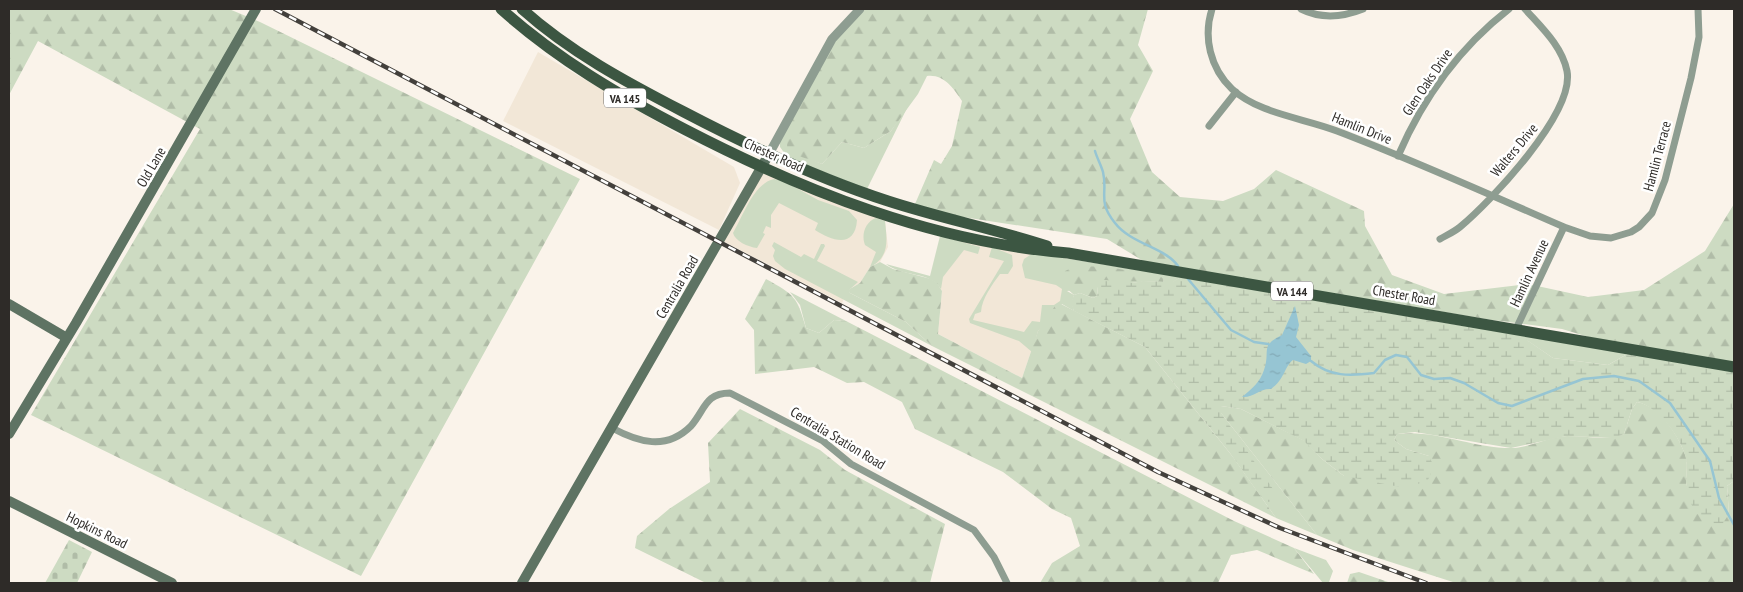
<svg xmlns="http://www.w3.org/2000/svg" width="1743" height="592" viewBox="0 0 1743 592" font-family="'PT Sans Narrow',sans-serif">
  <style>
    .built { fill: #f2e7d7 }
    .green { fill: #cddbc2 }
    .forest { fill: url(#forest-firs) }
    .wetland { fill: url(#wetland-marsh) }
    .cemetery { fill: url(#cemetery-stones) }
    .water { fill: url(#water-ripples) }
    .lines { fill: none; stroke-linecap: round; stroke-linejoin: round }
    .stream { stroke: #96c5d3; stroke-width: 2.5 }
    .minor { stroke: #8e9d91; stroke-width: 7 }
    .tertiary { stroke: #8e9d91; stroke-width: 9 }
    .secondary { stroke: #5e7363; stroke-width: 10 }
    .primary { stroke: #3c5642; stroke-width: 11 }
    .rail-casing { stroke: #43403c; stroke-width: 4.5 }
    .rail { stroke: #fff; stroke-width: 2.5; stroke-dasharray: 8; stroke-linecap: butt }
    .labels { text-anchor: middle; dominant-baseline: central; stroke-width: 5; stroke-linejoin: round; paint-order: stroke }
    .shield { fill: #fff; stroke: #6d6b68; stroke-width: 1 }
    .shield-label { font-size: 12px; font-weight: bold; fill: #2e2b28 }
    .street-label { font-size: 14px; fill: #2e2b28; stroke: #fff }
  </style>
  <defs>
    <pattern id="forest-firs" width="22" height="20" patternUnits="userSpaceOnUse" patternTransform="scale(1.25)"><rect width="22" height="20" fill="#cddbc2"/><path d="M5 1l3.5 6h-7zM16 11l3.5 6h-7z" fill="#b0bca7"/></pattern>
    <pattern id="wetland-marsh" width="20" height="14" patternUnits="userSpaceOnUse" patternTransform="scale(1.25)"><rect width="20" height="14" fill="#cddbc2"/><path d="M1 5h8M5 5V1M11 12h8M15 12V8" fill="none" stroke="#b0bca7"/></pattern>
    <pattern id="cemetery-stones" width="16" height="16" patternUnits="userSpaceOnUse" patternTransform="scale(1.25)"><rect width="16" height="16" fill="#cddbc2"/><path d="M2 7V4a2 2 0 0 1 4 0v3zM10 15v-3a2 2 0 0 1 4 0v3z" fill="#b0bca7"/></pattern>
    <pattern id="water-ripples" width="26" height="14" patternUnits="userSpaceOnUse" patternTransform="scale(1.25)"><rect width="26" height="14" fill="#96c5d3"/><path d="M2 4q2-2 4 0t4 0M15 11q2-2 4 0t4 0" fill="none" stroke="#82a9b5"/></pattern>
  </defs>
  <rect width="100%" height="100%" fill="#faf3ea"/>
  <path class="built" d="M 538,52 L 734,167 L 740,183 L 719,230 L 503,121 Z
    M 763,167 L 888,216 L 885,222 L 888,247 L 880,262 L 870,267 L 860,283 L 848,290 L 842,303 L 721,240 Z
    M 957,236 L 1067,254 L 1060,305 L 1038,331 L 1022,378 L 938,334 L 942,291 L 937,283 Z"/>
  <path class="green" d="M 910,102 L 867,189 L 788,158 L 780,147 L 780,140 L 788,124 L 788,149 L 822,164 L 842,142 L 864,148 L 891,131 Z
    M 774,179 L 784,181 L 818,200 L 849,211 L 857,220 C 855,249 832,241 815,230 L 818,223 L 779,203 L 771,215 L 771,228 L 766,226 L 763,233 L 765,234 L 757,248 C 748,247 735,241 733,233 C 743,216 754,183 774,179 Z
    M 876,218 L 885,221 C 887,240 890,257 870,267 L 876,252 L 865,245 C 861,235 865,222 876,218 Z
    M 940,236 L 980,247 L 978,254 L 964,250 L 943,277 L 941,289 C 930,271 902,277 886,264 L 930,276 Z
    M 774,242 L 801,257 L 804,254 L 814,259 L 821,244 L 824,244 L 825,246 L 817,261 L 858,282 L 849,290 L 850,293 L 906,322 L 932,346 L 785,269 L 775,261 L 773,256 L 775,250 L 772,246 Z
    M 992,247 L 1012,255 L 1013,266 L 1008,274 L 1000,274 C 992,285 982,298 981,312 L 975,314 L 973,320 L 1024,332 L 1032,321 L 1040,322 L 1042,305 L 1054,305 L 1060,301 L 1062,289 L 1056,285 L 1025,278 L 1022,265 L 1024,259 L 1033,253 L 1181,277 L 1173,282 L 1163,282 L 1164,279 L 1067,291 L 1074,295 L 1072,303 L 1074,311 L 1062,304 L 1038,331 L 1032,352 L 1019,341 L 970,323 L 969,319 L 1004,261 L 989,257 Z
    M 790,292 L 846,321 L 834,320 L 819,333 L 806,328 L 800,305 Z
    M 1456,324 L 1629,353 L 1608,365 L 1553,358 L 1528,341 Z
    M 1189,386 L 1221,406 L 1221,413 L 1317,535 L 1276,518 L 1233,457 Z
    M 1294,548 L 1326,560 L 1333,571 L 1329,582 L 1331,583 L 1323,583 Z"/>
  <path class="forest" d="M 9,9 L 229,9 L 260,22 L 580,179 L 361,576 L 31,415 L 200,129 L 38,41 L 9,95 Z
    M 866,9 L 1148,9 L 1138,45 L 1153,71 L 1130,119 L 1152,172 L 1180,197 L 1223,201 L 1254,189 L 1276,170 L 1364,211 L 1365,226 L 1392,275 L 1444,294 L 1528,284 L 1588,297 L 1644,290 L 1705,251 L 1734,204 L 1734,362 L 1592,338 L 1562,329 L 1492,320 L 1145,262 L 1107,239 L 950,215 L 915,204 L 934,160 L 941,164 L 952,146 L 962,101 C 954,89 944,74 927,76 L 918,94 L 891,131 L 864,148 L 842,142 L 822,164 L 796,155 L 787,149 L 788,124 L 834,42 L 852,20 Z
    M 880,262 L 893,269 L 931,279 L 937,283 L 942,291 L 938,334 L 1022,378 L 1038,331 L 1055,306 L 1061,304 L 1145,347 L 1233,457 L 1276,518 L 932,346 L 906,322 L 850,293 L 848,290 L 860,283 L 870,267 Z
    M 1076,266 L 1109,267 L 1161,277 L 1164,279 L 1163,282 C 1142,281 1123,282 1102,280 L 1098,286 L 1097,296 L 1093,298 L 1080,293 L 1074,295 L 1063,285 L 1065,271 Z
    M 766,279 C 795,295 797,297 806,328 L 819,333 L 834,320 L 846,321 L 1234,521 L 1294,548 L 1314,574 L 1257,550 L 1231,555 L 1218,583 L 1040,583 L 1052,563 L 1080,546 L 1071,518 L 1052,509 L 1003,472 L 915,429 L 902,402 L 864,382 L 847,383 L 814,367 L 755,374 L 754,330 L 745,319 Z
    M 1637,402 C 1660,406 1679,436 1686,457 C 1688,465 1686,477 1686,485 L 1729,514 L 1727,486 L 1734,481 L 1734,583 L 1456,583 L 1353,550 L 1317,535 L 1221,413 L 1221,406 L 1241,409 L 1305,441 L 1322,459 L 1344,476 L 1429,456 L 1406,449 L 1394,440 L 1397,434 C 1435,429 1472,448 1511,448 C 1529,448 1548,437 1567,436 C 1587,436 1606,441 1624,434 L 1632,409 Z
    M 740,409 L 820,450 L 845,470 L 945,524 L 930,583 L 706,583 L 635,548 L 637,536 L 669,509 L 710,482 L 708,443 Z
    M 1359,572 L 1391,583 L 1347,583 L 1350,574 Z"/>
  <path class="wetland" d="M 1181,277 L 1521,336 L 1553,358 L 1608,365 L 1629,353 L 1734,370 L 1734,481 L 1727,486 L 1729,514 L 1721,526 C 1699,524 1687,504 1686,482 C 1686,475 1688,466 1686,459 C 1682,439 1658,406 1637,402 L 1632,409 L 1624,434 L 1614,438 L 1566,436 L 1511,448 L 1415,432 L 1397,434 L 1394,440 L 1406,449 L 1429,456 L 1434,467 L 1427,482 L 1400,487 L 1344,476 L 1322,459 L 1304,441 L 1241,409 L 1221,406 L 1221,413 L 1275,492 L 1274,499 L 1269,502 L 1262,498 L 1233,457 L 1145,347 L 1074,311 L 1071,303 L 1074,295 L 1080,293 L 1093,298 L 1097,296 L 1098,286 L 1102,280 L 1132,283 L 1143,281 L 1172,282 Z"/>
  <path class="cemetery" d="M 69,540 L 92,552 L 77,583 L 45,583 Z"/>
  <path class="water" d="M 1295,306 L 1299,325 L 1296,337 L 1311,356 L 1311,361 L 1306,364 L 1293,360 C 1284,367 1285,379 1271,389 C 1260,388 1254,398 1242,397 C 1252,389 1260,382 1264,370 C 1271,351 1259,346 1282,335 Z"/>
  <g class="lines">
    <path class="stream" d="M 1095,151 C 1097,158 1101,165 1103,172 C 1108,193 1097,201 1115,223 C 1131,244 1166,248 1178,266
      M 1188,279 L 1231,330 L 1254,342 L 1268,344
      M 1311,361 C 1330,377 1350,376 1374,373 L 1385,360 L 1396,355 L 1407,357 L 1421,375 L 1434,379 L 1450,378 L 1464,383 L 1498,403 L 1512,406 L 1583,379 L 1614,376 L 1639,381 L 1670,403 L 1710,461 L 1719,498 L 1734,525"/>
    <path class="minor" d="M 1212,9 C 1203,37 1210,68 1232,89 C 1259,114 1304,118 1337,131 C 1413,160 1488,194 1564,227 L 1590,236 L 1611,238 L 1631,232 L 1639,227 L 1652,213 L 1665,180 L 1691,78 L 1699,37 L 1698,9
      M 1301,9 C 1321,19 1343,17 1363,9
      M 1209,126 L 1236,92
      M 1398,156 C 1423,98 1459,48 1509,9
      M 1440,239 C 1447,235 1454,232 1460,227 C 1491,201 1575,113 1567,71 C 1562,46 1541,27 1525,9
      M 1516,329 L 1564,227
      M 612,428 C 638,442 666,451 691,426 C 705,410 705,393 730,393 L 823,441 L 851,464 L 974,530 L 994,557 L 1007,583"/>
    <path class="tertiary" d="M 769,154 L 832,39 L 860,9"/>
    <path class="secondary" d="M 9,304 L 67,338
      M 9,434 L 76,323 L 256,9
      M 9,501 L 172,583
      M 522,583 L 769,154"/>
    <path class="primary" d="M 501,9 C 557,59 620,96 686,130 C 806,192 933,242 1068,253 L 1734,367
      M 522,9 C 570,52 626,82 684,112 C 749,146 817,178 888,201 C 940,218 995,229 1047,246"/>
    <g class="rail-casing">
      <path id="rail" d="M 275,9 L 1158,472 L 1280,528 L 1426,583"/>
    </g>
    <use href="#rail" class="rail"/>
  </g>
  <g class="labels">
    <g class="shield">
      <rect x="604" y="88.5" width="42" height="19" rx="4"/>
      <rect x="1271" y="281.5" width="42" height="19" rx="4"/>
    </g>
    <g class="shield-label">
      <text x="625" y="98">VA 145</text>
      <text x="1292" y="291">VA 144</text>
    </g>
    <g class="street-label">
      <text transform="translate(1427 82) rotate(-56)">Glen Oaks Drive</text>
      <text transform="translate(1362 128) rotate(22)">Hamlin Drive</text>
      <text transform="translate(1514 150) rotate(-50)">Walters Drive</text>
      <text transform="translate(774 155) rotate(24)">Chester Road</text>
      <text transform="translate(1657 156) rotate(-75)">Hamlin Terrace</text>
      <text transform="translate(151 167) rotate(-60)">Old Lane</text>
      <text transform="translate(1529 273) rotate(-65)">Hamlin Avenue</text>
      <text transform="translate(677 287) rotate(-60)">Centralia Road</text>
      <text transform="translate(1404 295) rotate(10)">Chester Road</text>
      <text transform="translate(838 438) rotate(31)">Centralia Station Road</text>
      <text transform="translate(97 530) rotate(26)">Hopkins Road</text>
    </g>
  </g>
  <rect width="1743" height="592" fill="none" stroke="#2e2b28" stroke-width="20"/>
</svg>
